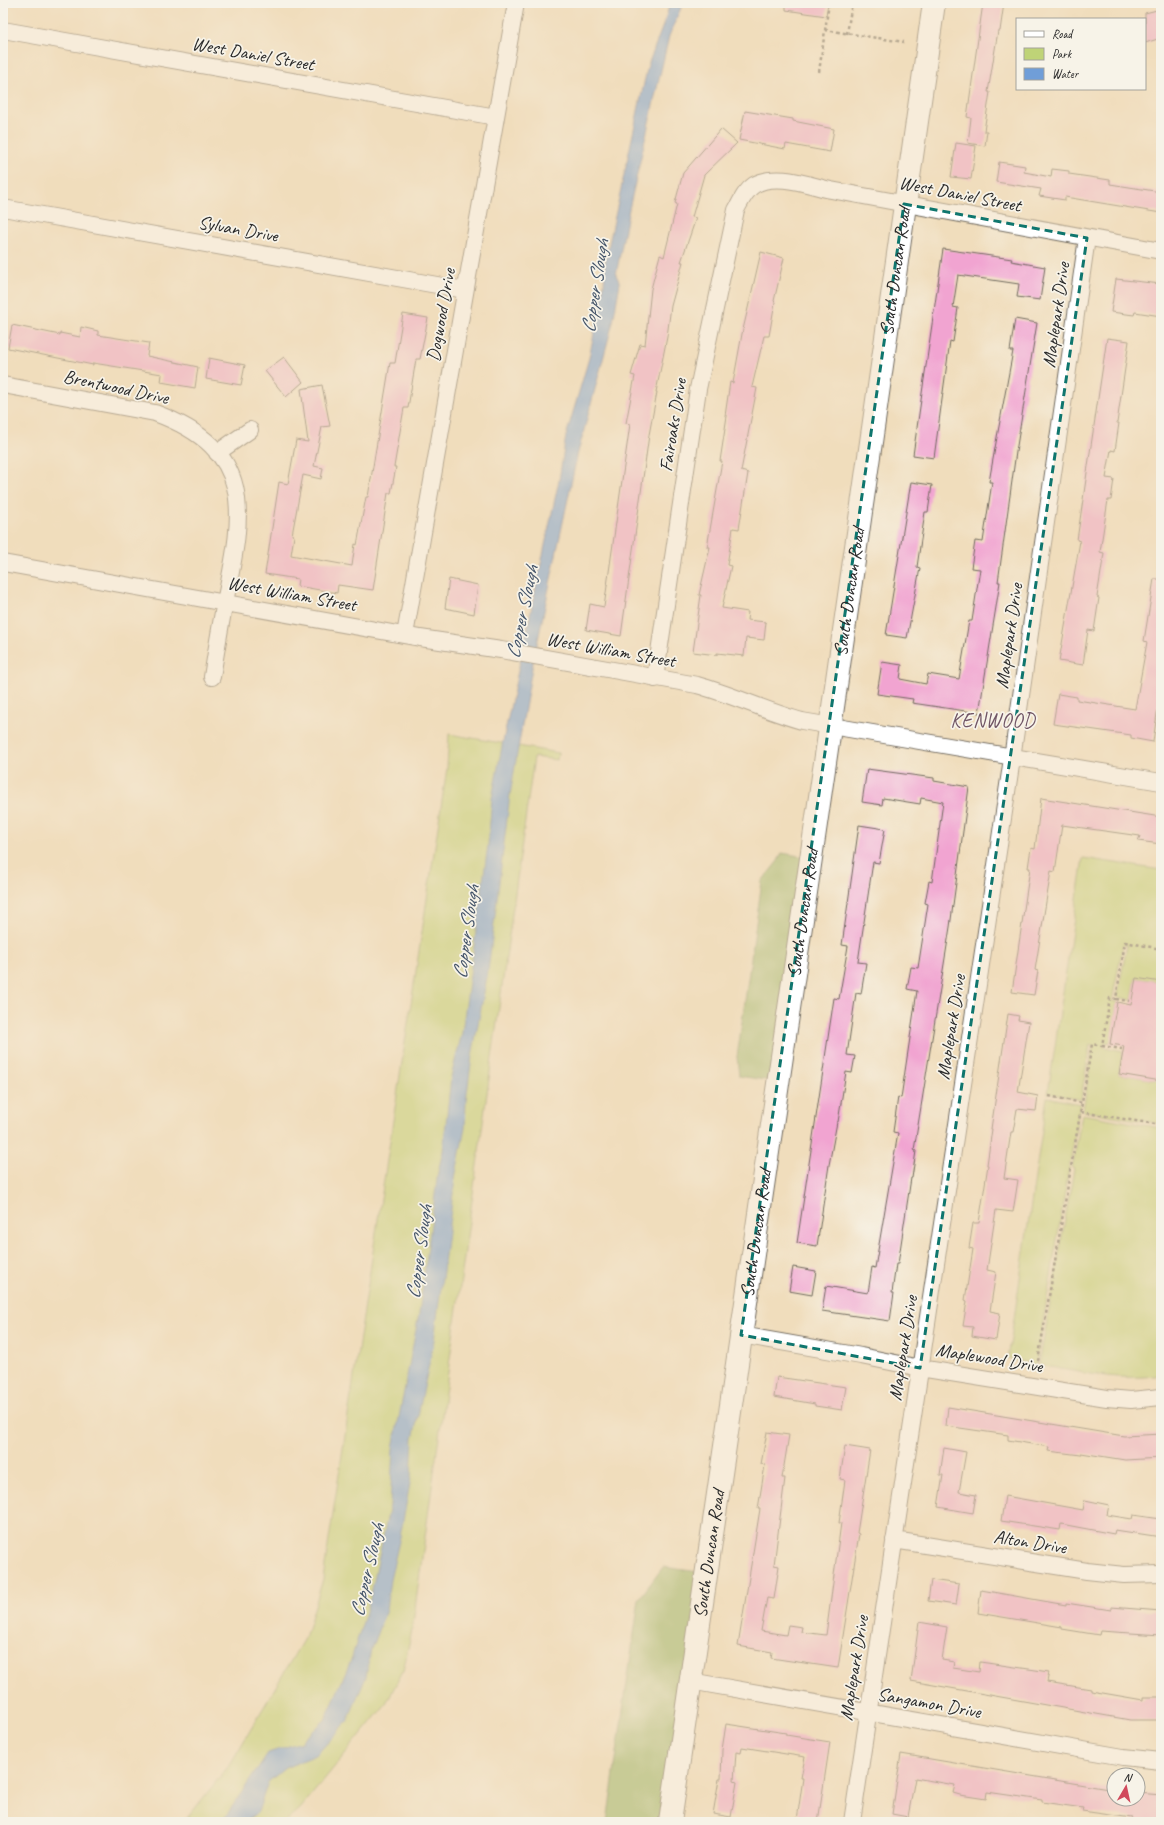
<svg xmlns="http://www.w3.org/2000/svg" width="1164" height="1825" viewBox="0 0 1164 1825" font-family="Caveat,sans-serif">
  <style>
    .green { fill: #bfd377; stroke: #757f51 }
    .forest { fill: #97b568; stroke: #61704a }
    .water { fill: #709ed8; stroke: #4e6482 }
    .building { fill: #f1a4d1 }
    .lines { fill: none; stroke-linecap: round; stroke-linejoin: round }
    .street-casing { stroke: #70695e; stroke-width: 18 }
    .secondary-casing { stroke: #70695e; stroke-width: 24 }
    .path { stroke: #70695e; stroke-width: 2.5; stroke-dasharray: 3 3; stroke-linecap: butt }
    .street { stroke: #fff; stroke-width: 16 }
    .secondary { stroke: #fff; stroke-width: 22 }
    .marked { fill: none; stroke: #0f766e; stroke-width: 3; stroke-dasharray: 8 5; stroke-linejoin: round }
    .labels { text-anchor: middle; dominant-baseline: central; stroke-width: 3.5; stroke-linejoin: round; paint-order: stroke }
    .street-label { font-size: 19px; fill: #2b2b2b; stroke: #f7f3e8 }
    .water-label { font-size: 20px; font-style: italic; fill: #435368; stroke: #f7f3e8 }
    .neighbourhood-label { font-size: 20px; letter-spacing: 1px; fill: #705565; stroke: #f7f3e8 }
  </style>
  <rect width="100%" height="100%" fill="#f7f3e8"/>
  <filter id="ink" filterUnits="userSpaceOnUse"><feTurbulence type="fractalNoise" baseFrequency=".025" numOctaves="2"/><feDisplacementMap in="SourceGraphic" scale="8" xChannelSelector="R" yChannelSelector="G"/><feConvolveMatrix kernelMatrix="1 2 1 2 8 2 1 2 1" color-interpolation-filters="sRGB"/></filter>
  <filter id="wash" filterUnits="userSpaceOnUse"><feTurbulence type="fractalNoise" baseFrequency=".012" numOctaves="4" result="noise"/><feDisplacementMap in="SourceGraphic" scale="16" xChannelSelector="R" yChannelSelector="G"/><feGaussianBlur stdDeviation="0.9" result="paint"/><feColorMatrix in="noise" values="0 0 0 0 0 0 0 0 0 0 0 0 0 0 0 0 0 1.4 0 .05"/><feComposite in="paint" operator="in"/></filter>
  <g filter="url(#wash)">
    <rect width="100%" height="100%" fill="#f0ddbc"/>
    <path class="green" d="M 449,734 L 558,753 L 557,760 L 534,757 L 412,1630 L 403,1671 L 385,1705 L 300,1809 L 285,1822 L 184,1822 L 231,1763 L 306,1635 L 323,1579 L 447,768 Z
      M 1083,858 L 1161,870 L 1161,982 L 1136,978 L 1132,1000 L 1117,997 L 1127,945 L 1123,945 L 1112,1001 L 1117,1002 L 1111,1043 L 1105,1042 L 1104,1047 L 1123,1051 L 1119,1074 L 1161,1081 L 1161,1124 L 1084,1111 L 1083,1110 L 1093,1046 L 1090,1045 L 1081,1100 L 1048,1093 Z
      M 1047,1097 L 1080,1104 L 1036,1364 L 1008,1359 Z
      M 1082,1114 L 1161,1128 L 1161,1375 C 1119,1382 1081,1372 1039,1365 L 1074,1169 L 1072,1168 Z"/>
    <path class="forest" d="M 782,853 L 811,858 L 778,1082 L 739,1076 L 737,1057 L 762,881 L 778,861 Z
      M 663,1567 L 706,1573 L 670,1822 L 607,1822 L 639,1599 Z"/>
    <path class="water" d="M 670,3 L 683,3 L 669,36 L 629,209 L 616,275 L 620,283 L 613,322 L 577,456 L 532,668 L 510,795 L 488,971 L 472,1056 L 466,1101 L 465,1128 L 455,1178 L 434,1341 L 413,1439 L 411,1478 L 400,1537 L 390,1580 L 386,1610 L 371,1649 L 366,1677 L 347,1722 L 316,1755 L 285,1768 L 268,1782 L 258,1812 L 244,1822 L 222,1822 L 268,1753 L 301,1742 L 325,1720 L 350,1663 L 370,1599 L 390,1505 L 393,1448 L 419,1314 L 438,1172 L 443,1151 L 451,1077 L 462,1033 L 488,845 L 492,798 L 503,741 L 559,480 L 566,436 L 589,358 L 604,284 L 605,262 L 648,65 L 665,20 Z"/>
    <g id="blocks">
      <path class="building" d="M 786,3 L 828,3 L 826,16 L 786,10 Z
        M 983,3 L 1004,3 L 1000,31 L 998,31 L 988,92 L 990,92 L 984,131 L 987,131 L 985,146 L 968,143 L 971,118 L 967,117 Z
        M 1161,9 L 1161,38 L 1145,43 L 1145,13 Z
        M 745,111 L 793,119 L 793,121 L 834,129 L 830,152 L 786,144 L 785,149 L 739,140 Z
        M 721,129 L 737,143 L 704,175 L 692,217 L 696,218 L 681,262 L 683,262 L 671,306 L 667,337 L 656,392 L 657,392 L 649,435 L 621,636 L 586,630 L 590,604 L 604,607 L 630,424 L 626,423 L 635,376 L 631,375 L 640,344 L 645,345 L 651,289 L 660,255 L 664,257 L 677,204 L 675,203 L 683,173 Z
        M 956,143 L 976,146 L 971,179 L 951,177 Z
        M 999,162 L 1025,166 L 1024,172 L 1051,177 L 1052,169 L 1069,171 L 1069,174 L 1110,180 L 1110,184 L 1161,192 L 1161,213 L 1065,197 L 1065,200 L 1039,196 L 1041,189 L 996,182 Z
        M 943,249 L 1012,259 L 1011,261 L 1045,267 L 1040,300 L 1017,297 L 1019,284 L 958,275 L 953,307 L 958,308 L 953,342 L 950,341 L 934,458 L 913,455 Z
        M 761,252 L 784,258 L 774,301 L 775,302 L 769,336 L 764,336 L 752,387 L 757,388 L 741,471 L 748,473 L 739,529 L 733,528 L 727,565 L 731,566 L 722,608 L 748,612 L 747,620 L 766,622 L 764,640 L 746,638 L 744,656 L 717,653 L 717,655 L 693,652 L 701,595 L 699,595 L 710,547 L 707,547 L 722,461 L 720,461 L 727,416 L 725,416 L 730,382 L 733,383 L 742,334 Z
        M 1116,279 L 1161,284 L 1161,316 L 1135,312 L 1134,315 L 1111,312 Z
        M 403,314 L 428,318 L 420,359 L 416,359 L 408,408 L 404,408 L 394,467 L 396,467 L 391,493 L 388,493 L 373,590 L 338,585 L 337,593 L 297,586 L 298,579 L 265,574 L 279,482 L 288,484 L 296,440 L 308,442 L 301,389 L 322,385 L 330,426 L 322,427 L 314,466 L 323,468 L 321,479 L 303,475 L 292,535 L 294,536 L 291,555 L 352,566 L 355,544 L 357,545 L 366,497 L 368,497 L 390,363 L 395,363 Z
        M 1015,319 L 1037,323 L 1016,452 L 998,582 L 1000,582 L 979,713 L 912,703 L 913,699 L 877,694 L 882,662 L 902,665 L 900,679 L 926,684 L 928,674 L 959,679 L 969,621 L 972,621 L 980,569 L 971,568 L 975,541 L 983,542 L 992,482 L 989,482 L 995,448 L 1013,351 L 1010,351 Z
        M 12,325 L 60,335 L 60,333 L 80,337 L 81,327 L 98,331 L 98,335 L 149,343 L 147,356 L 198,367 L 195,388 L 161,382 L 162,374 L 93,363 L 93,365 L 8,348 Z
        M 1107,338 L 1129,341 L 1117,423 L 1119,423 L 1115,451 L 1111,450 L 1106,478 L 1114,479 L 1111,500 L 1108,500 L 1100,552 L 1104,553 L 1097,597 L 1099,598 L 1094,631 L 1088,630 L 1083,665 L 1059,661 L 1080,541 L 1077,540 Z
        M 284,357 L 303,382 L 286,397 L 265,371 Z
        M 209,358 L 245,365 L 241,385 L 206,379 Z
        M 911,482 L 932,485 L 928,512 L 925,512 L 917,567 L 920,568 L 907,638 L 886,635 Z
        M 449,579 L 478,585 L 474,614 L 445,608 Z
        M 1154,579 L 1161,579 L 1161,685 L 1153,742 L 1131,738 L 1131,735 L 1053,724 L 1058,694 L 1077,697 L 1077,700 L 1135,709 L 1147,642 L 1144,641 Z
        M 867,769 L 934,778 L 934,781 L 969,787 L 950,927 L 914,1150 L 916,1151 L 912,1178 L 911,1178 L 898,1264 L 896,1264 L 892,1293 L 894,1293 L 890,1321 L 822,1311 L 826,1286 L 868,1293 L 872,1267 L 875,1268 L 898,1133 L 893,1132 L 898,1097 L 901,1098 L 917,991 L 907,989 L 911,967 L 918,968 L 928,904 L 925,903 L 929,881 L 932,882 L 943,802 L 921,798 L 920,804 L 883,798 L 882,805 L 862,802 Z
        M 1041,798 L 1161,817 L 1161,844 L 1138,841 L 1140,836 L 1062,825 L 1055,872 L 1051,871 L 1035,970 L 1038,971 L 1034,995 L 1012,992 L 1030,868 L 1028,868 L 1031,848 L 1035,849 Z
        M 859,825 L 885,829 L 879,863 L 873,862 L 858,962 L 866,963 L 861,994 L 856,993 L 847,1055 L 855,1056 L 852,1073 L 846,1072 L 838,1122 L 837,1122 L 829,1165 L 817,1246 L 797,1243 L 834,998 L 839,999 L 848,946 L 842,945 Z
        M 1136,978 L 1161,982 L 1161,1081 L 1119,1074 L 1124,1046 L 1110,1044 L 1117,1002 L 1131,1005 Z
        M 1008,1014 L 1019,1016 L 1018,1020 L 1029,1022 L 1018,1092 L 1038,1096 L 1036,1111 L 1017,1109 L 1013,1132 L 1011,1132 L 1004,1178 L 1018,1180 L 1013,1212 L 996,1210 L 987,1270 L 996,1272 L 990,1311 L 1000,1313 L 996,1340 L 972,1336 L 973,1327 L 963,1326 L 967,1301 L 965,1300 L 973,1249 L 969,1248 L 973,1223 L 979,1223 L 988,1165 L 987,1165 L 992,1129 L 991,1129 Z
        M 793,1267 L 816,1271 L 812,1295 L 789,1291 Z
        M 777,1377 L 846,1387 L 842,1410 L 815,1406 L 815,1404 L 774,1397 Z
        M 948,1407 L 1124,1436 L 1161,1434 L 1161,1458 L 1125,1460 L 1081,1453 L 1081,1455 L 1048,1451 L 1049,1447 L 1008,1440 L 1008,1435 L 946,1426 Z
        M 767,1432 L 789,1435 L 782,1478 L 785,1478 L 774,1565 L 779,1566 L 774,1599 L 767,1598 L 761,1631 L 786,1635 L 788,1625 L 802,1627 L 801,1632 L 826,1635 L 841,1523 L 839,1523 L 845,1480 L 840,1479 L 845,1446 L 870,1450 L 857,1533 L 859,1534 L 838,1668 L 771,1658 L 772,1652 L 738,1646 L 760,1509 L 758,1509 L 765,1465 L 761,1464 Z
        M 944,1448 L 966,1452 L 959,1492 L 976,1495 L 973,1513 L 938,1507 L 943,1475 L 940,1475 Z
        M 1005,1496 L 1083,1510 L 1085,1500 L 1109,1505 L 1107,1515 L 1132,1519 L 1133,1515 L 1161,1519 L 1161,1537 L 1115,1530 L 1114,1534 L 1061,1524 L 1060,1530 L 1001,1521 Z
        M 931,1580 L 959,1584 L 956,1605 L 928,1601 Z
        M 981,1590 L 1066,1605 L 1066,1603 L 1111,1610 L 1111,1607 L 1161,1611 L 1161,1635 L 1100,1631 L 1099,1635 L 1062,1629 L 1062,1627 L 978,1613 Z
        M 919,1622 L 947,1627 L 942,1660 L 954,1662 L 953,1668 L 979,1672 L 980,1662 L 1022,1668 L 1049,1672 L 1047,1682 L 1091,1689 L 1091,1691 L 1143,1700 L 1143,1697 L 1161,1697 L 1161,1720 L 1130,1720 L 911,1681 Z
        M 726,1724 L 786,1733 L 786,1735 L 830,1742 L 818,1822 L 797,1820 L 803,1778 L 801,1778 L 805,1757 L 742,1747 L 741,1753 L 736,1752 L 734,1781 L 737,1782 L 731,1817 L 713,1814 L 719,1779 L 721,1779 L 722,1750 Z
        M 901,1754 L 1114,1790 L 1114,1799 L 1138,1799 L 1138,1793 L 1161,1795 L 1161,1822 L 1132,1822 L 1132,1818 L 1082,1811 L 1083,1808 L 1042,1802 L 1042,1800 L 987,1792 L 986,1799 L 960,1795 L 953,1793 L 955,1785 L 915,1778 L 908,1817 L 892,1814 Z"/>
    </g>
  </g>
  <g filter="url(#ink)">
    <use href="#blocks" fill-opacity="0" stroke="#70695e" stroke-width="1"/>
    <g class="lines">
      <g class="street-casing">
        <path id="street" d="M 3,30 L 496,117
          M 3,208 L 465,290
          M 3,385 L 155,413 C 258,451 243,514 225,602 C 220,627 216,652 212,677
          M 217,453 L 250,430
          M 3,563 L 420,638 L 501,650 L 697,685 C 733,695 766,711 802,721 L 1161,782
          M 405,635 L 516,3
          M 655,679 L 698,389 L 736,210 C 741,201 745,191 754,185 C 776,172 808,185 831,190 L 1161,251
          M 741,1335 L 861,1356 L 920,1368 L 1107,1398 L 1131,1400 L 1161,1397
          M 894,1540 L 1087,1571 L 1124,1575 L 1161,1574
          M 690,1681 L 1123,1757 L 1161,1761
          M 852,1822 L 1010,772 L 1087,238"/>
      </g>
      <g class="secondary-casing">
        <g id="secondary">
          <path id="s1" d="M 670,1822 L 828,742 L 934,3"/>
        </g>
      </g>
      <path class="path" d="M 825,30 L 904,42
        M 847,34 L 852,3
        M 819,72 L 829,3
        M 1116,999 L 1129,1001
        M 1102,1046 L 1122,1049
        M 1049,1096 L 1082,1103
        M 1081,1112 L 1161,1125
        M 1037,1367 L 1092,1044 L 1102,1046 L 1110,998 L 1116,999 L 1125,942 L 1161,949"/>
      <use href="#street" class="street"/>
      <use href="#secondary" class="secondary"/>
    </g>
  </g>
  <path d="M0 0H1164V1825H0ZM 904,204 L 1087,238 L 920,1368 L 741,1335 Z" fill="#f0ddbc" fill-opacity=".55" fill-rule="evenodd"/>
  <path class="marked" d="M 904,204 L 1087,238 L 920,1368 L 741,1335 Z"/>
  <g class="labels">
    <g class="street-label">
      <text transform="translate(253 54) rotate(10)">West Daniel Street</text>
      <text transform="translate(960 194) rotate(11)">West Daniel Street</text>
      <text transform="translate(238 229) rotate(10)">Sylvan Drive</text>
      <text stroke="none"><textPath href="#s1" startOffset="1567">South Duncan Road</textPath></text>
      <text transform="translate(441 315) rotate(-80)">Dogwood Drive</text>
      <text transform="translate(1056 315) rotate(-82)">Maplepark Drive</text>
      <text transform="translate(116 387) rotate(12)">Brentwood Drive</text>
      <text transform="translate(673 425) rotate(-81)">Fairoaks Drive</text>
      <text stroke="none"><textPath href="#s1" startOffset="1243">South Duncan Road</textPath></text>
      <text transform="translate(292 594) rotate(10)">West William Street</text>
      <text transform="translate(1009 636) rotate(-82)">Maplepark Drive</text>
      <text transform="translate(611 650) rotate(10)">West William Street</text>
      <text stroke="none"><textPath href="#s1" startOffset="919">South Duncan Road</textPath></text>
      <text transform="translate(951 1027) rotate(-81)">Maplepark Drive</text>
      <text stroke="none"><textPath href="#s1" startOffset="595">South Duncan Road</textPath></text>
      <text transform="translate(903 1348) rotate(-81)">Maplepark Drive</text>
      <text transform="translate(989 1358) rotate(9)">Maplewood Drive</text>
      <text transform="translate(1030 1542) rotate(9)">Alton Drive</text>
      <text stroke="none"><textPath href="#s1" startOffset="271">South Duncan Road</textPath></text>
      <text transform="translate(854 1668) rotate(-81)">Maplepark Drive</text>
      <text transform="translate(929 1703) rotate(10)">Sangamon Drive</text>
    </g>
    <g class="water-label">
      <text transform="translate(595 286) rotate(-81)">Copper Slough</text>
      <text transform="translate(522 612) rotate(-78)">Copper Slough</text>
      <text transform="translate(466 932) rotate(-82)">Copper Slough</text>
      <text transform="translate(419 1252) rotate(-82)">Copper Slough</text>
      <text transform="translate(367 1570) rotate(-77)">Copper Slough</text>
    </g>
    <g class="neighbourhood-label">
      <text x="993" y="720">KENWOOD</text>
    </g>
  </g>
  <rect width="1164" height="1825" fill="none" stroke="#f7f3e8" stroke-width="16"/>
  <rect x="1016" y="18" width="130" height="72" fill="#f7f3e8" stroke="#a5a39c"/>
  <rect x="1024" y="31" width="20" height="6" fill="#ffffff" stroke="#a5a39c"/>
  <text x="1052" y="38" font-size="12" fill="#2b2b2b">Road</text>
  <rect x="1024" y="48" width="20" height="12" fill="#bfd377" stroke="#a5a39c"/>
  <text x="1052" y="58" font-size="12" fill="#2b2b2b">Park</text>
  <rect x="1024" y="68" width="20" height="12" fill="#709ed8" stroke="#a5a39c"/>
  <text x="1052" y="78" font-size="12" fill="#2b2b2b">Water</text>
  <g transform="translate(1126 1787) rotate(9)"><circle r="19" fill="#f7f3e8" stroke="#a5a39c"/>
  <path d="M0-3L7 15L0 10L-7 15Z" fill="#d1495b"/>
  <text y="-6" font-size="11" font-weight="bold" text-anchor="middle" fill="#2b2b2b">N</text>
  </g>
</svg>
